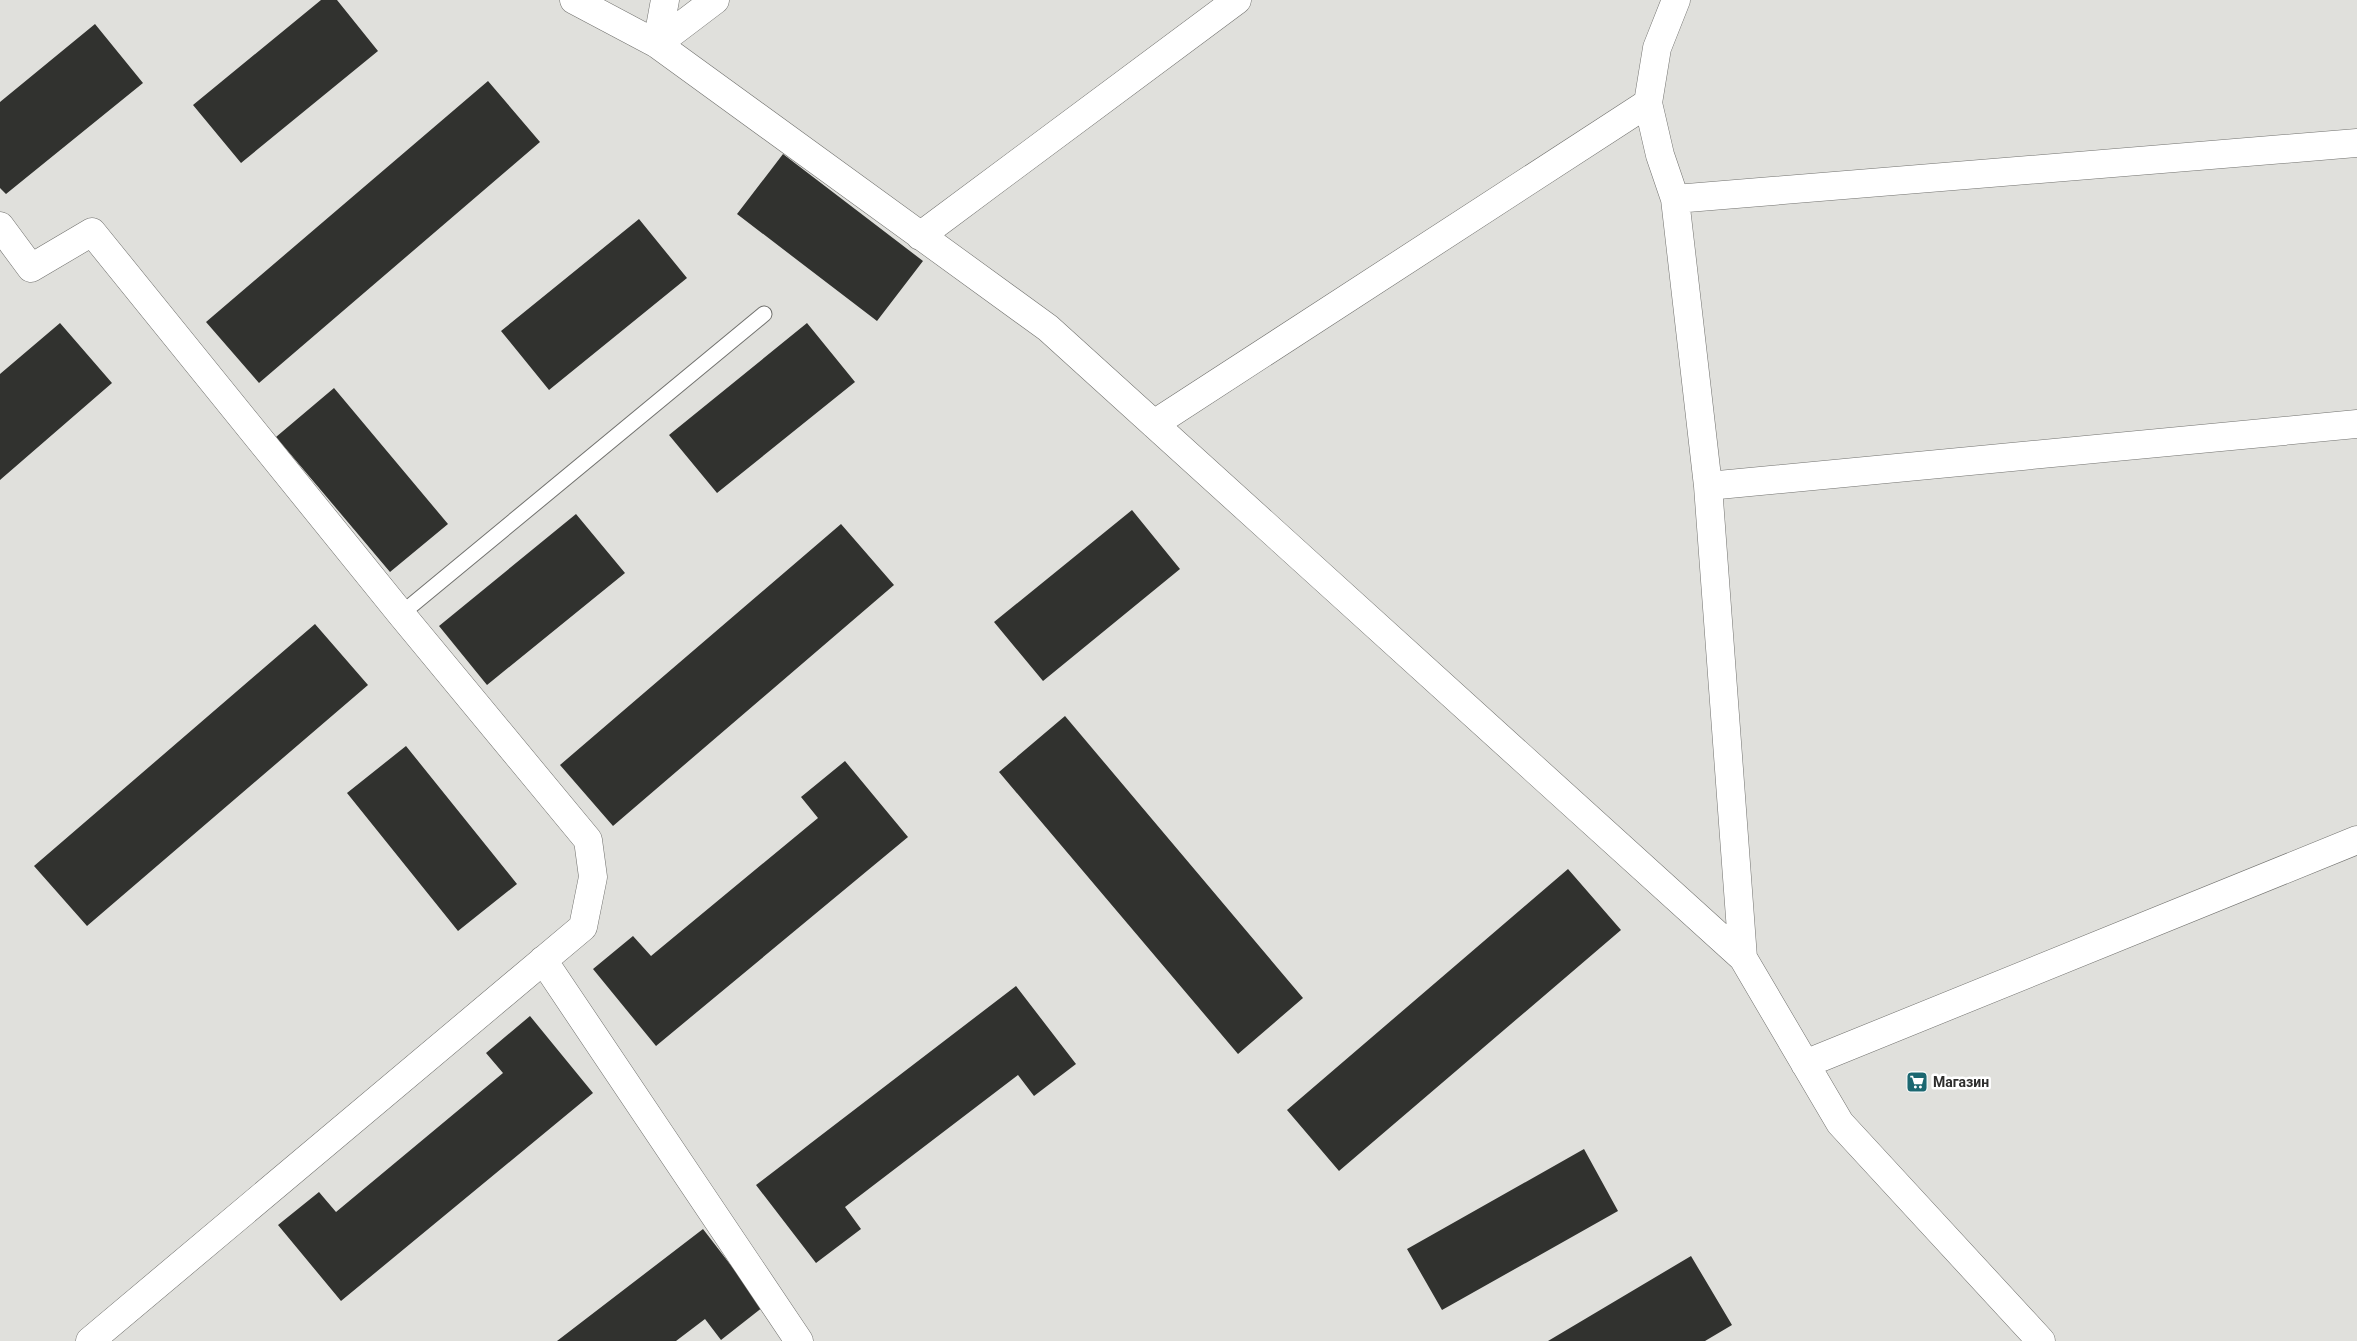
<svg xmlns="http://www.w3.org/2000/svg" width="2357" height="1341" viewBox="0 0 2357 1341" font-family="Roboto,sans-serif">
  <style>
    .building { fill: #31322f }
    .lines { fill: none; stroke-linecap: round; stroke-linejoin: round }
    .service-casing { stroke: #71716e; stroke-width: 17 }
    .minor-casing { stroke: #71716e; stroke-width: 29 }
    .service { stroke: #fff; stroke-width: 15 }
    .minor { stroke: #fff; stroke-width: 28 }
    .labels { text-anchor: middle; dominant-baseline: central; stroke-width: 5; stroke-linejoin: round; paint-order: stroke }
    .poi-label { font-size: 14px; font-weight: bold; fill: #2e2e2d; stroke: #fff; text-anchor: start }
  </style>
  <rect width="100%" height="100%" fill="#e0e0dc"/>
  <path class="building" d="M 321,0 L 337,0 L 378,51 L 241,163 L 193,105 Z
    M 95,24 L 143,83 L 6,194 L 0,188 L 0,102 Z
    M 488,81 L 540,142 L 259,383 L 206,322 Z
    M 783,154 L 923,261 L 877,321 L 737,214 Z
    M 639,219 L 687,278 L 549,390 L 501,331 Z
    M 60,323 L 112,383 L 0,480 L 0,374 Z
    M 807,323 L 855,382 L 717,493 L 669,435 Z
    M 334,388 L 448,524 L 390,572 L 276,437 Z
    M 1132,510 L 1180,569 L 1043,681 L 994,622 Z
    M 576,514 L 625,573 L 487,685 L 439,626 Z
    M 841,524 L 894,585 L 613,826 L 560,765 Z
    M 315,624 L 368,685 L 87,926 L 34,866 Z
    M 1065,716 L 1303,998 L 1238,1054 L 999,772 Z
    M 406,746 L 517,884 L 458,931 L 347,793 Z
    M 845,761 L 908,837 L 656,1046 L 593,969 L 633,936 L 651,956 L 818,818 L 801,797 Z
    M 1568,869 L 1621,930 L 1339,1171 L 1287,1110 Z
    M 1016,986 L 1076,1064 L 1034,1096 L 1018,1075 L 845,1207 L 861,1229 L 816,1263 L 756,1185 Z
    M 530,1016 L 593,1093 L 341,1301 L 278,1225 L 319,1192 L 336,1212 L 503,1073 L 486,1053 Z
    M 1584,1149 L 1618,1211 L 1442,1310 L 1407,1249 Z
    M 703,1229 L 763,1307 L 721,1340 L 705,1319 L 676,1341 L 557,1341 Z
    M 1691,1256 L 1732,1325 L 1705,1341 L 1548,1341 Z"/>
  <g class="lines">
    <g class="service-casing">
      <path id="service" d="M 401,614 L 764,314"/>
    </g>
    <g class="minor-casing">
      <path id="minor" d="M 574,0 L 657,44 L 1048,328 L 1743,958 L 1840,1123 L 2041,1341
        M 1676,0 L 1657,48 L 1648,103 L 1660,155 L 1675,199 L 1708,486 L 1743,958
        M 657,44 L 715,0
        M 657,44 L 665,0
        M 1675,199 L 2357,143
        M 0,226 L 31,268 L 92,232 L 401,614 L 588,840 L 593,877 L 583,927 L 90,1341
        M 920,236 L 1237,0
        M 1154,424 L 1648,103
        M 1708,486 L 2357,424
        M 543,960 L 799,1341
        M 1805,1064 L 2357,840"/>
    </g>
    <use href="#service" class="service"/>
    <use href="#minor" class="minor"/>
  </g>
  <defs>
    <g id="supermarket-square" transform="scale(1.125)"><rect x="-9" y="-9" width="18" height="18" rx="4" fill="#1b6770" stroke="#fff"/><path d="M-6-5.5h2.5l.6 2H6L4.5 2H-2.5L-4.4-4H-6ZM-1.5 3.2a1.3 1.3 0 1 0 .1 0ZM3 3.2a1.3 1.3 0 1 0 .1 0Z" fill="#fff"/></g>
  </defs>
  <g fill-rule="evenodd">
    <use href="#supermarket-square" x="1917" y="1082"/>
  </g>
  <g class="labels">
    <g class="poi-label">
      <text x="1933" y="1082">Магазин</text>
    </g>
  </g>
</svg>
